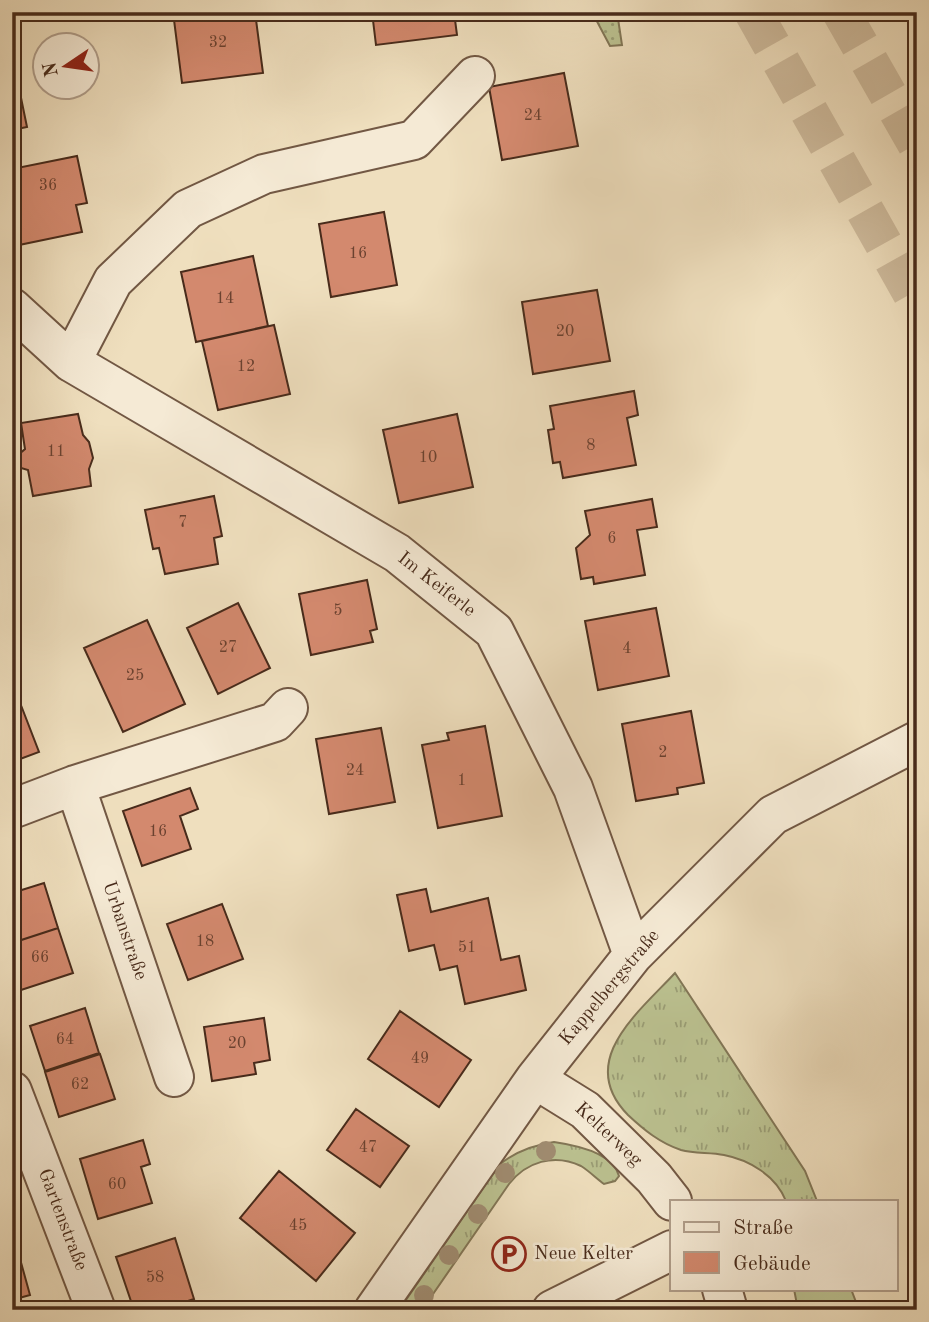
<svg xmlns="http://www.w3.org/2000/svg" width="929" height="1322" viewBox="0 0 929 1322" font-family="'Old Standard TT',serif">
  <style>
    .grass { fill: url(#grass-tufts); stroke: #827656; stroke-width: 2 }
    .park { fill: url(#park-dots); stroke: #827656; stroke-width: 2 }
    .building { fill: #d3896e; stroke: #482b1b; stroke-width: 2 }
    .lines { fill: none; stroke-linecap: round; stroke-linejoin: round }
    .highway-tunnel { stroke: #cebb9d; stroke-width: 38; stroke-dasharray: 38 19; stroke-linecap: butt }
    .minor-casing { stroke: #725844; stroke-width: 42 }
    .minor { stroke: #f5ead5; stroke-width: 38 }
    .tree { fill: #a08c71 }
    .labels { text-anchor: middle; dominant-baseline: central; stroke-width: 5; stroke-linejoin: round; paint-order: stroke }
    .number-label { font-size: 16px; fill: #6b4230 }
    .street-label { font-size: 19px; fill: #482b1b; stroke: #f5ead5 }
    .poi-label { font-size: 19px; fill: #482b1b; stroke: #f5ead5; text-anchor: start }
  </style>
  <defs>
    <pattern id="grass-tufts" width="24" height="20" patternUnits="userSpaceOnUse" patternTransform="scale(1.75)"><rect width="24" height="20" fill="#bbc190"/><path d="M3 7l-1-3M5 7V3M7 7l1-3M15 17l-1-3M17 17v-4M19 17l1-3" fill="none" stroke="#9a9d75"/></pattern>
    <pattern id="park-dots" width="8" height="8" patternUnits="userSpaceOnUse" patternTransform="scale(1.75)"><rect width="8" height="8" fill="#bbc190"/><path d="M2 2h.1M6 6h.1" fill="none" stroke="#9a9d75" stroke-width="1.8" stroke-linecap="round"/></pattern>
  </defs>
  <rect width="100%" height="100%" fill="#efdfbe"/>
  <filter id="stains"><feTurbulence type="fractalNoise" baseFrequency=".00286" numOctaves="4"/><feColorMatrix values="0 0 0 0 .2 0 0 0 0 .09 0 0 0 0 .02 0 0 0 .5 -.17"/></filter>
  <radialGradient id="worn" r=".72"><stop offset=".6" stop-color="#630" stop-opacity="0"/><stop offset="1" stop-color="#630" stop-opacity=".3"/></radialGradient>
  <path class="grass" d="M 675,973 L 805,1171 L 817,1201 L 786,1201 C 776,1176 750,1160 724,1155 C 710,1152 695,1154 681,1150 C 660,1143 644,1130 628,1115 C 575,1061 639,1012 675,973 Z
    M 554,1142 C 575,1145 613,1152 619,1176 L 615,1181 L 604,1184 C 596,1178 589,1171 581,1166 C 554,1153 526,1162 509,1184 L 422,1310 L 399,1310 L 499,1165 C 516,1151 533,1145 554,1142 Z
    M 794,1289 L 851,1289 L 859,1310 L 798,1310 Z"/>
  <path class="park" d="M 592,12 L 617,12 L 622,45 L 610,46 Z"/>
  <path class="building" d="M 173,12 L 255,12 L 263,73 L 182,83 Z
    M 372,12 L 454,12 L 457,35 L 376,45 Z
    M 12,59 L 20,92 L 12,94 Z
    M 564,73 L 578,146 L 502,160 L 489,87 Z
    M 20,93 L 27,127 L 12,130 L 12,95 Z
    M 77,156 L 87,203 L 76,205 L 82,232 L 19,245 L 12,211 L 12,169 Z
    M 384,212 L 397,285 L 331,297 L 319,224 Z
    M 253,256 L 268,326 L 196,342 L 181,272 Z
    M 597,290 L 610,361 L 533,374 L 522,302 Z
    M 274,325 L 290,394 L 218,410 L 202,341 Z
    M 634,391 L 638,415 L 627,418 L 636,465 L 563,478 L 560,462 L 553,463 L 548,430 L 554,429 L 550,406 Z
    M 78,414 L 83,435 L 89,442 L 93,458 L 89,469 L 91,486 L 33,496 L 28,470 L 21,468 L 18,455 L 25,449 L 21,423 Z
    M 457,414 L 473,487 L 399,503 L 383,430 Z
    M 214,496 L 222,536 L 214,538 L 218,564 L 165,574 L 159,548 L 153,549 L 145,510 Z
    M 652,499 L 657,527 L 637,530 L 645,575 L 594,584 L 593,577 L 581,579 L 576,548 L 590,535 L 585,511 Z
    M 367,580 L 377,629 L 370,631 L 373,642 L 311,655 L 299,594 Z
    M 238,603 L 270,668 L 218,694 L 187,628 Z
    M 656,608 L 669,676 L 598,690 L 585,621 Z
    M 147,620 L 185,704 L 123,732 L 84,648 Z
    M 12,682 L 39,752 L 12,762 Z
    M 691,711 L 704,783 L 677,788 L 678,794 L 636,801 L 622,724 Z
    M 485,726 L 502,816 L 438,828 L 422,745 L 449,740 L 447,733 Z
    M 381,728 L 395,802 L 329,814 L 316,739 Z
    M 190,788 L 198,809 L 180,816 L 191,849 L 142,866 L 123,811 Z
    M 44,883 L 58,928 L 12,943 L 12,893 Z
    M 426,889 L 431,912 L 488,898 L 501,960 L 519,956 L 526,990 L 465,1004 L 457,966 L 440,970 L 434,945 L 409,951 L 397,895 Z
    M 222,904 L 243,959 L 188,980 L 167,924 Z
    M 58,928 L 73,973 L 18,991 L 12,974 L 12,943 Z
    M 85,1008 L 99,1053 L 45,1071 L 30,1026 Z
    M 400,1011 L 471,1060 L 439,1107 L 368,1059 Z
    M 264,1018 L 270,1060 L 254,1063 L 256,1074 L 212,1081 L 204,1027 Z
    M 100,1054 L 115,1099 L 59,1117 L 45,1072 Z
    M 356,1109 L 409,1146 L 380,1187 L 327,1150 Z
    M 143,1140 L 150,1164 L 141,1167 L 152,1203 L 98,1219 L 80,1159 Z
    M 279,1171 L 355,1233 L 316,1281 L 240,1218 Z
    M 175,1238 L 194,1299 L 161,1310 L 134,1310 L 116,1257 Z
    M 17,1248 L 30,1295 L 12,1300 L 12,1249 Z"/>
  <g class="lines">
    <path class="highway-tunnel" d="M 753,12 L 917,303
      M 841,12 L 917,145"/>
    <g class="minor-casing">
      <path id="minor" d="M 12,308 L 71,362 L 397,553 L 494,631 L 573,788 L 633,955
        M 71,362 L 113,281 L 188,209 L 264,174 L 414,140 L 475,76
        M 75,785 L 174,1077
        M 12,809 L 75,785 L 275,722 L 288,708
        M 535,1079 L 585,1110 L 654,1178 L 672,1201
        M 12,1091 L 96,1310
        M 722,1289 L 728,1310
        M 374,1310 L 535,1079 L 633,955 L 773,815 L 917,741
        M 552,1310 L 672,1250"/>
    </g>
    <use href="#minor" class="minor"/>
  </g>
  <g class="tree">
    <circle cx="546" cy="1151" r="10"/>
    <circle cx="505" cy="1173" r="10"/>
    <circle cx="478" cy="1214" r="10"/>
    <circle cx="449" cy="1255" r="10"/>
    <circle cx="424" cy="1295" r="10"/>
  </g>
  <defs>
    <g id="parking-ring" transform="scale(1.75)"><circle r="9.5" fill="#f5ead5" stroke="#8f2418" stroke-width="1.5"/><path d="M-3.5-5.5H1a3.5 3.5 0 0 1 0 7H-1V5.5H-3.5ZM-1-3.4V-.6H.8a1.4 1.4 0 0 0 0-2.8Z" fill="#8f2418"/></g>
  </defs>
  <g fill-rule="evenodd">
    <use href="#parking-ring" x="509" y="1254"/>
  </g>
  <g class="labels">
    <g class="number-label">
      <text x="218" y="43">32</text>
      <text x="533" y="116">24</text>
      <text x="48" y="186">36</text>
      <text x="358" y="254">16</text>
      <text x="225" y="299">14</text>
      <text x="565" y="332">20</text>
      <text x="246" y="367">12</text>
      <text x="591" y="446">8</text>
      <text x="56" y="452">11</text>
      <text x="428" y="458">10</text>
      <text x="183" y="523">7</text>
      <text x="612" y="539">6</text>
      <text x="338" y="611">5</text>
      <text x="228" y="648">27</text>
      <text x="627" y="649">4</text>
      <text x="135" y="676">25</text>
      <text x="663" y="753">2</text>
      <text x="355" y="771">24</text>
      <text x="462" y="781">1</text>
      <text x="158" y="832">16</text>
      <text x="205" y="942">18</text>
      <text x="467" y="948">51</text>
      <text x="40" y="958">66</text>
      <text x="65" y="1040">64</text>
      <text x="237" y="1044">20</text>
      <text x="420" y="1059">49</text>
      <text x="80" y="1085">62</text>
      <text x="368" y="1148">47</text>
      <text x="117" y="1185">60</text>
      <text x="298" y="1226">45</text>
      <text x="155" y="1278">58</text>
    </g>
    <g class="street-label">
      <text transform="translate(436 585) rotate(38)">Im Keiferle</text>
      <text transform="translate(124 931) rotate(71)">Urbanstraße</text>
      <text transform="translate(610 988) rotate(-50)">Kappelbergstraße</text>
      <text transform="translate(608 1135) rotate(43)">Kelterweg</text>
      <text transform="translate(62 1220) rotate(69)">Gartenstraße</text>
    </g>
    <g class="poi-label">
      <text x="534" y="1254">Neue Kelter</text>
    </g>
  </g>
  <rect width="929" height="1322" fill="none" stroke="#efdfbe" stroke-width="42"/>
  <rect x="14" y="14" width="901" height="1294" fill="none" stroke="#482b1b" stroke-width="3.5"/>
  <rect x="21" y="21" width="887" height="1280" fill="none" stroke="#482b1b" stroke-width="2"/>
  <rect x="670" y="1200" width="228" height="91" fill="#f5ead5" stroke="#b09e8b" stroke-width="2"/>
  <rect x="684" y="1222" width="35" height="10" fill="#f5ead5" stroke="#b09e8b" stroke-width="2"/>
  <text x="733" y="1234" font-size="21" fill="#482b1b">Straße</text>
  <rect x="684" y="1252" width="35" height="21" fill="#d3896e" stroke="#b09e8b" stroke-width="2"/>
  <text x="733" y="1270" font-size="21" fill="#482b1b">Gebäude</text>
  <g transform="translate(66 66) rotate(257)"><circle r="33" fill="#f5ead5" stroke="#b09e8b" stroke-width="2"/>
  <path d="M0-5L12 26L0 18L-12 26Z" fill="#8f2418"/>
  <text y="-10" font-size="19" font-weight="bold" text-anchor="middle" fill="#482b1b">N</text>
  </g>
  <rect width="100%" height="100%" filter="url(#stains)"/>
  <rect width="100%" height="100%" fill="url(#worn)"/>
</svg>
